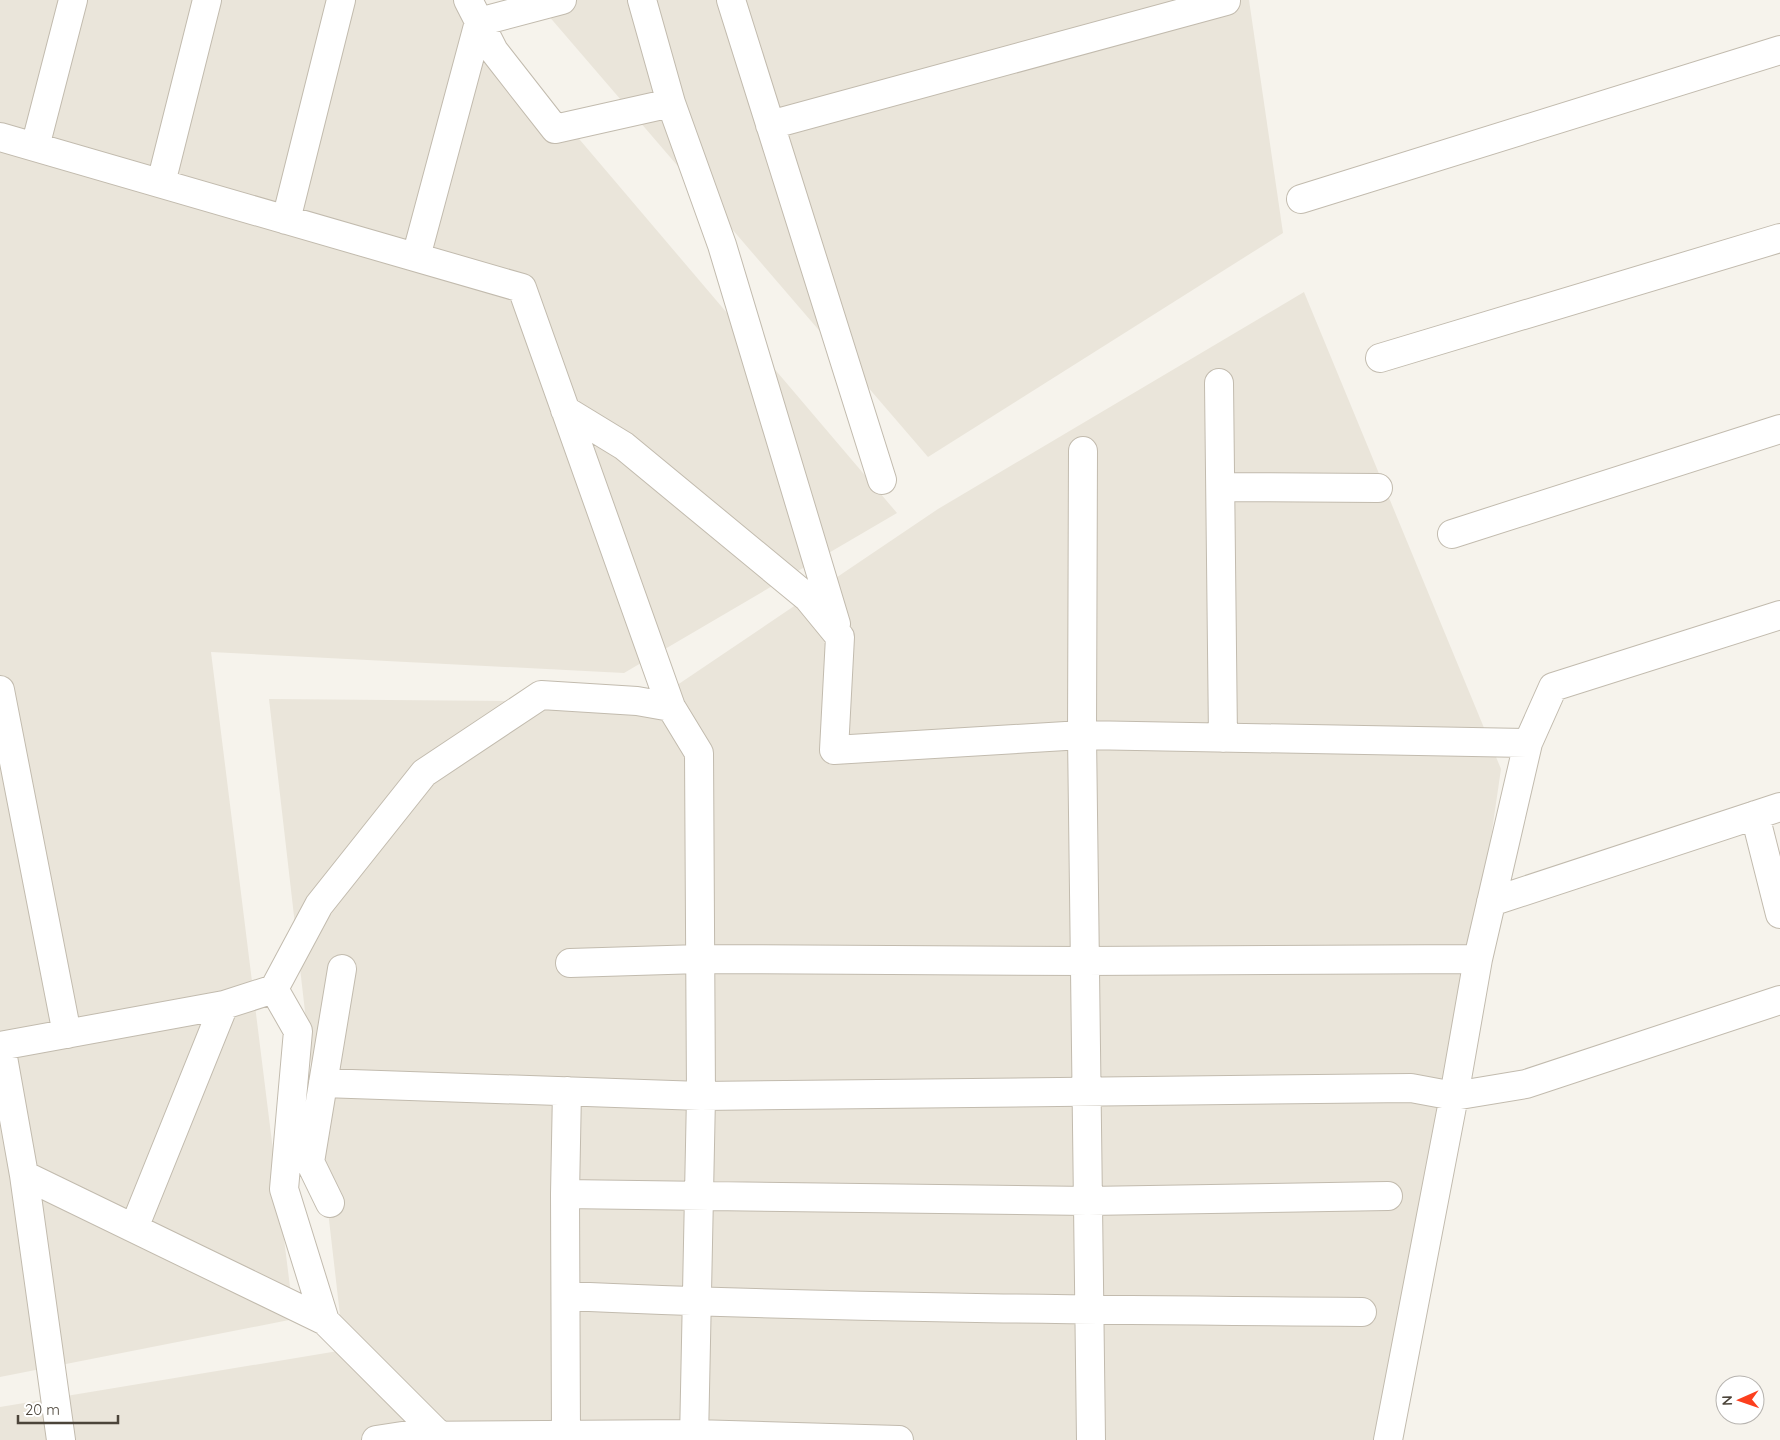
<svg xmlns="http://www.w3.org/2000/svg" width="1780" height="1440" viewBox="0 0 1780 1440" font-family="Quicksand,sans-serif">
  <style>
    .residential { fill: #eae5da }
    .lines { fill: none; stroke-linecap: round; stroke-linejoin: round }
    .minor-casing { stroke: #c2bbae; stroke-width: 30 }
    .minor { stroke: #fff; stroke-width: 28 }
  </style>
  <rect width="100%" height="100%" fill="#f6f3ec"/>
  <path class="residential" d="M 0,0 L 461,0 L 897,513 L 624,673 L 211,652 L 294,1319 L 0,1377 Z
    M 535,0 L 1249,0 L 1283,233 L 928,457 Z
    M 1304,292 L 1501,769 L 1403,1440 L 0,1440 L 0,1407 L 344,1350 L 269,699 L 652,702 L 938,509 Z"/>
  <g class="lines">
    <g class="minor-casing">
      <path id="minor" d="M 468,0 L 494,51 L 555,129 L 671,103
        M 642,0 L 671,103 L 722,245 L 836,624
        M 731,0 L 882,480
        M 770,125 L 1226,1
        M 0,137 L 522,288 L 671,707 L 699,753 L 701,1096 L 694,1440
        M 35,147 L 73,0
        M 161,183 L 207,0
        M 1301,199 L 1780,50
        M 286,220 L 341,0
        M 416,257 L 479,22 L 562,0
        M 1380,358 L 1780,238
        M 1219,383 L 1223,738
        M 565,410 L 624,446 L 808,598 L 840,637 L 834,750 L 1082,735 L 1528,743
        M 1083,451 L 1082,735 L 1091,1440
        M 1221,487 L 1378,488
        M 1452,534 L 1780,429
        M 0,690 L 67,1034
        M 1755,815 L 1780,914
        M 1491,902 L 1780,807
        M 570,963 L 700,959 L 1085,961 L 1478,959
        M 274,989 L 298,1031 L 284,1189 L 325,1321 L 440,1436
        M 0,1046 L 224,1005 L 274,989 L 319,905 L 424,773 L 541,695 L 637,701 L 671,707
        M 1,1046 L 24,1175 L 61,1440
        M 323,1083 L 701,1096 L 1411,1088 L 1454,1096 L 1526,1084 L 1780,1000
        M 24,1175 L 325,1321
        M 565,1194 L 1088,1201 L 1388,1196
        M 330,1203 L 310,1162 L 342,969
        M 134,1228 L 224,1005
        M 566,1296 C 831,1308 1096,1310 1362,1312
        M 566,1435 L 565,1194 L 567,1091
        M 376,1440 L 402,1436 L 694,1434 L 899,1440
        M 1388,1440 L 1454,1096 L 1478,959 L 1528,743 L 1553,687 L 1780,615"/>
    </g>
    <use href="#minor" class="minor"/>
  </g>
  <g transform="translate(1740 1400) rotate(268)"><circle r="24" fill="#ffffff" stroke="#b7b4b0"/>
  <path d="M0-4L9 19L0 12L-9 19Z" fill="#fc3f1d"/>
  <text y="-8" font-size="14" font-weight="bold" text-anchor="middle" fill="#4b4439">N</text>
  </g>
  <path d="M18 1415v8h100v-8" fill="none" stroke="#4b4439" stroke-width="2.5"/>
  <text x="25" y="1415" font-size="15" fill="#4b4439" stroke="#ffffff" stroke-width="4" paint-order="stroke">20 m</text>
</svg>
